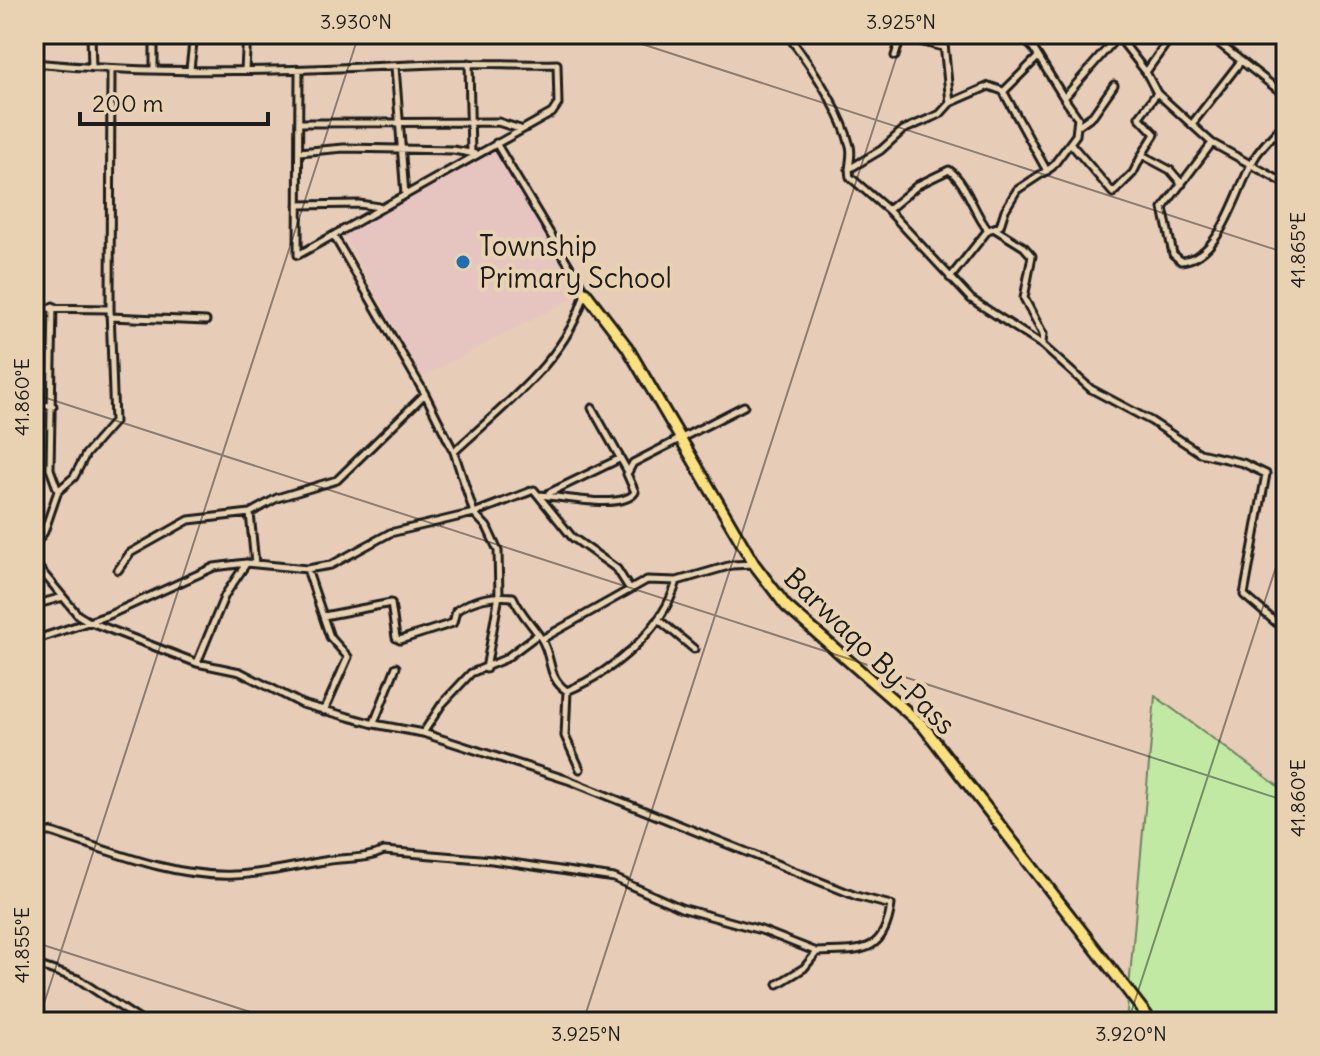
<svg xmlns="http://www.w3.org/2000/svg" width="1320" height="1056" viewBox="0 0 1320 1056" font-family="Delius,sans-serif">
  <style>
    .built { fill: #e6c5c1 }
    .green { fill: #c1e9a4; stroke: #6e8260; stroke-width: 2 }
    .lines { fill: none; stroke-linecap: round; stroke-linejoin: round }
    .street-casing { stroke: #1c1c1c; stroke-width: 11 }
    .highway-casing { stroke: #1c1c1c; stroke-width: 15 }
    .street { stroke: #e8d2b1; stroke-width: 5 }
    .highway { stroke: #fbe080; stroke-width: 9 }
    .ticks { fill: none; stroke: #1c1c1c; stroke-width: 2; stroke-opacity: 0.45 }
    .poi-dot { fill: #1f6fb2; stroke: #e8d2b1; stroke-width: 3 }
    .labels { text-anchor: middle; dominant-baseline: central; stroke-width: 8; stroke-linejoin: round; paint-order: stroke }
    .poi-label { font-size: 28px; fill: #1c1c1c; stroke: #e8d2b1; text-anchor: start }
    .street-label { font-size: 28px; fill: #1c1c1c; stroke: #e8d2b1 }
    .neatline { fill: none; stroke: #1c1c1c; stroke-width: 3 }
    .ticks-label { font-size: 20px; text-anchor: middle; fill: #1c1c1c }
  </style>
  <rect width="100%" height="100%" fill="#e7ccb8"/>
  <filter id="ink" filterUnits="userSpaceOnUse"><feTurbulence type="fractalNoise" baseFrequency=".0125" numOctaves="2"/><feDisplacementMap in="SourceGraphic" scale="16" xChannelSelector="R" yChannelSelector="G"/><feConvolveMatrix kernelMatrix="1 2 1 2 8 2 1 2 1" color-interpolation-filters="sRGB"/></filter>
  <g filter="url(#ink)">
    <path class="built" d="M 499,142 L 585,292 L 422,377 L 342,231 Z"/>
    <path class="green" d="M 1155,696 L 1286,792 L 1286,1022 L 1126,1022 Z"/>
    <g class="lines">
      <g class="street-casing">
        <path id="street" d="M 91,34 L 92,68
          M 154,34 L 154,69
          M 787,34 C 809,63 841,110 850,146 C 853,157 847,167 850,177 L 888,210 L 971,299 L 1042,345 L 1091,389 L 1151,421 L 1200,453 L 1243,463 L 1266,474 L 1244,595 L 1286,631
          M 892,34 L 943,47
          M 1019,34 L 1033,48 L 1064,98
          M 1207,34 L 1286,96
          M 1117,35 L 1146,72 L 1157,93 L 1212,143 L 1286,184
          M 247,39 L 257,34
          M 1225,45 L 1230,34
          M 895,56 L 901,37
          M 34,63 C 167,76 302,70 435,64 C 476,62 516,65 557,64 L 558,104 L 552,113 L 298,255 L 299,71
          M 469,63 L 471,154
          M 395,67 L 405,195
          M 190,69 L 194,34
          M 245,70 L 247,34
          M 1146,72 L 1173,34
          M 1004,91 L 1037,58
          M 1157,93 L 1139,117 L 1155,134 L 1142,155 L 1170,170 L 1182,184
          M 950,103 L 989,86 L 1003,91 L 1047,171
          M 299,123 L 498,122 L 520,129
          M 1192,124 L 1241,61
          M 1079,125 L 1093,115 L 1114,85
          M 1212,143 L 1163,208 L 1173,254 L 1181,261 C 1222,258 1237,187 1254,159 C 1260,148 1270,139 1278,130
          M 1071,144 L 1113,193 L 1133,173 L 1142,155
          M 299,152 L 344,148 L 453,150 L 476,154
          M 849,169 L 881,150 L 903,130 L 940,114 L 950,103 L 943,34
          M 298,205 L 359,204 L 379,207
          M 888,210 L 918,185 L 949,170 C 967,183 973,212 988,230
          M 995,229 L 1024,247 L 1032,256 L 1024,298 L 1043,334 L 1042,344
          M 334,236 L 425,394 L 454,452 L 474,513 L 487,527 L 498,551 L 499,595 L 486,669
          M 950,278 L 988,230 L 1000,226 L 1005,210 L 1017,190 L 1052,167 L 1076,135 L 1078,118 L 1064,98 L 1118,36
          M 53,306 L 50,469 L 58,491
          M 34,308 L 110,309
          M 110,317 L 206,321
          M 34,405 L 53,406
          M 592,408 L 627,470
          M 454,452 C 502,407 569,358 585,292 L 496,143
          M 549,493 L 619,459
          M 539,495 C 560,496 623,511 635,492 L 627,474 L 633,463 L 744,406
          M 250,513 L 255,564
          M 34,546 L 44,532 L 58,491 L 74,477 L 86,454 L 114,422 L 110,309 L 111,69
          M 34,562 L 78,615 L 88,621 L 197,663 L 240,672 L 302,704 L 374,724 L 423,733 L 568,780 L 856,896 L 891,905 C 884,956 860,950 817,952 L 804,968 L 778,984
          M 307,569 L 330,637 L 348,657 L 324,711
          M 118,570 L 130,553 L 189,520 L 250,513 L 277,498 L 337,480 L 425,394
          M 34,605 L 63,597
          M 324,616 L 391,603 L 396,638 L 400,640 L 453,623 L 456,611 C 472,599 494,595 513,597 C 521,615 533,625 542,640 C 553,659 547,678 567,691 L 565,736 L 580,769
          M 658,619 L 694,649
          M 542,639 L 647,580 L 677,581 L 732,565 L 754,564
          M 34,640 L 109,615 L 214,567 L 246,563 L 307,569 L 331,565 L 390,533 L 474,513 L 534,490 L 572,537 L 617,569 L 629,588
          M 197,663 L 225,595 L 246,564
          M 567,691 C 614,671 662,631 677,581
          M 374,723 L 396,667
          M 423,733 L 442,704 L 471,673 L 505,659 L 537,635
          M 34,832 L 51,832 C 107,850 174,878 234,875 C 264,874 295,866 324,861 C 345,857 365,860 384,851 L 492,860 L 614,878 L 681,908 L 761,930 L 817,952
          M 34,964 L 78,979 L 143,1022
          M 34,1021 L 37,1022"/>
      </g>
      <g class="highway-casing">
        <path id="highway" d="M 585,292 L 627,347 L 754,564 L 786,606 L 923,726 L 1152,1022"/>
      </g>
      <use href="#street" class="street"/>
      <use href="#highway" class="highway"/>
    </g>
  </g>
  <path class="ticks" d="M 611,34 L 1286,253M 34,394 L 1286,801M 34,942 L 281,1022M 38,1022 L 359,34M 583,1022 L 904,34M 1128,1022 L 1286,536"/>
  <circle class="poi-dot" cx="463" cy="262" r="8"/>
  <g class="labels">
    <g class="poi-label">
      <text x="479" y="246">Township<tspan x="479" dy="32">Primary School</tspan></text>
    </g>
    <g class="street-label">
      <text transform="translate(870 651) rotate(44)">Barwaqo By-Pass</text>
    </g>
  </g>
  <rect width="1320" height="1056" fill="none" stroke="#e8d2b1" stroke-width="88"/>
  <path d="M80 112v12h188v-12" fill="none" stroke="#1c1c1c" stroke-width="4"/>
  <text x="92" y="112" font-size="24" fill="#1c1c1c" stroke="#e8d2b1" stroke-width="6" paint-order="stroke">200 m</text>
  <rect x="44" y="44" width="1232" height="968" class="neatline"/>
  <g class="ticks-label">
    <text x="356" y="29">3.930°N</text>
    <text x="901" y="29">3.925°N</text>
    <text transform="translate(1298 250) rotate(-90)" y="7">41.865°E</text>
    <text transform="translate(22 397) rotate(-90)" y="7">41.860°E</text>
    <text transform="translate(1298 798) rotate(-90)" y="7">41.860°E</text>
    <text transform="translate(22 945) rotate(-90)" y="7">41.855°E</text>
    <text x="586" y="1041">3.925°N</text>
    <text x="1131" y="1041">3.920°N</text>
  </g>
</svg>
